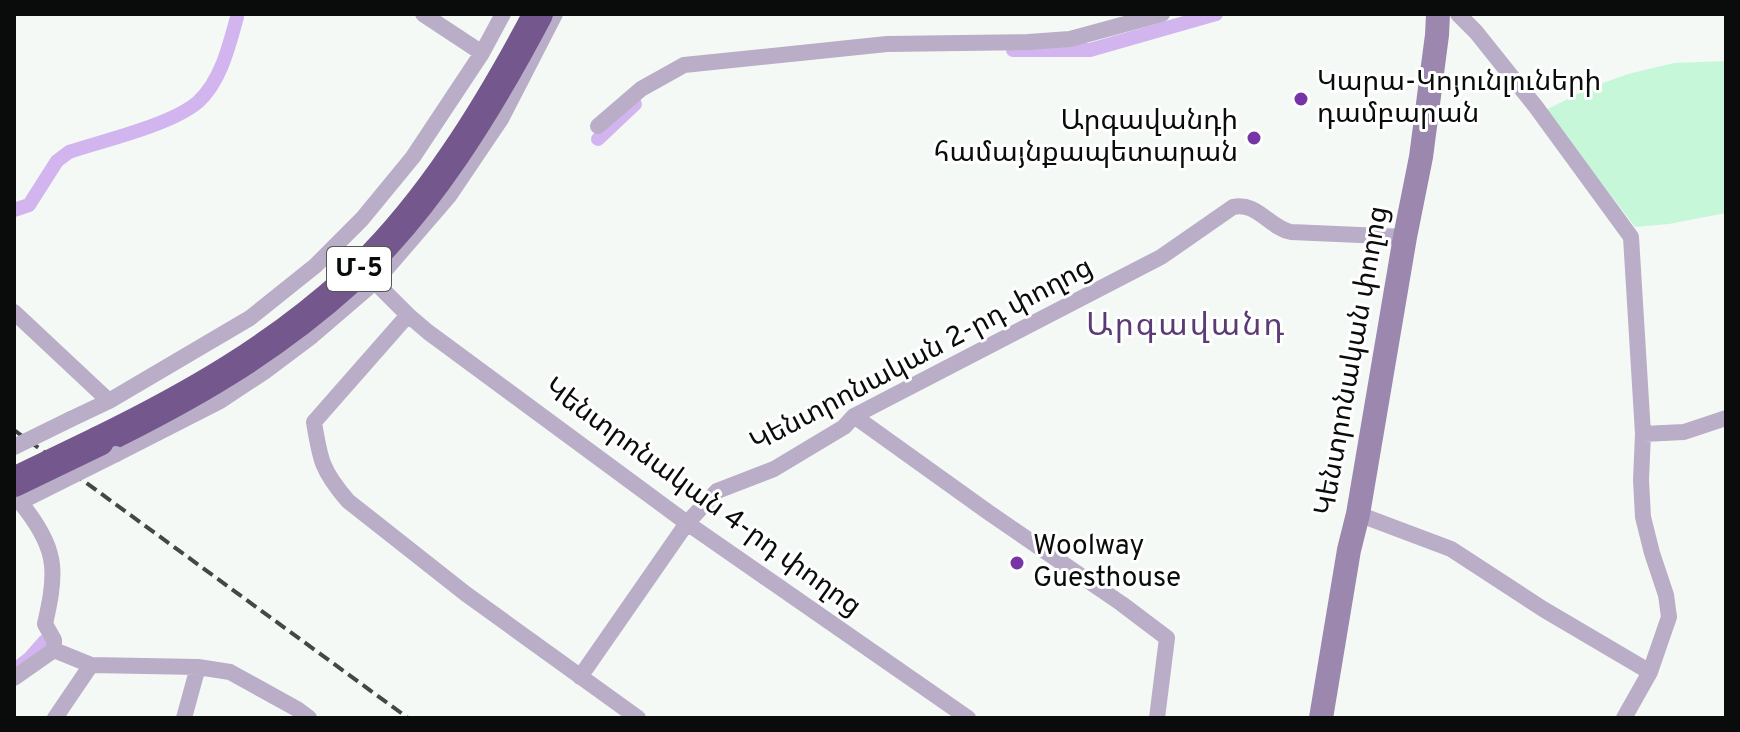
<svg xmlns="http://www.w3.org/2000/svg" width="1740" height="732" viewBox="0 0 1740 732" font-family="Overpass,'Noto Sans Armenian',sans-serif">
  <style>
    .green { fill: #c7f7d9 }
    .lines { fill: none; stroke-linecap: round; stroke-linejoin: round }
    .canal { stroke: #d2b4ef; stroke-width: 14 }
    .street { stroke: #baadc7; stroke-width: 16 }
    .secondary { stroke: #9c88af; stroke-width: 24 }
    .highway { stroke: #73578d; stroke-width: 30 }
    .rail { stroke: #454746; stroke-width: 4; stroke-dasharray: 12 6; stroke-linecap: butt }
    .street-bridge { stroke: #baadc7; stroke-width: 16 }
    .highway-bridge { stroke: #73578d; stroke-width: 30 }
    .poi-dot { fill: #7734a7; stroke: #fff; stroke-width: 3 }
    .labels { text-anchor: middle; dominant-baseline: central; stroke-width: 6; stroke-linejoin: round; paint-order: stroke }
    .shield { fill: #fff; stroke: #545554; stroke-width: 2 }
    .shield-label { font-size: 26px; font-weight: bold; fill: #0a0c0b }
    .poi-label { font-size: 28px; fill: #0a0c0b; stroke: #fff; text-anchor: start }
    .street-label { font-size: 28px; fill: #0a0c0b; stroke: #fff }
    .quarter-label { font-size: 32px; letter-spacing: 2px; fill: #5b3b75; stroke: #fff }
  </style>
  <rect width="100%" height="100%" fill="#f5f9f6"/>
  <path class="green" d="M 1726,61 L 1726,213 L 1669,224 L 1635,227 L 1546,110 L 1589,88 L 1628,74 L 1674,63 Z"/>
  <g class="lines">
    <path class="canal" d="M 1013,50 L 1090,50 L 1216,14
      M 598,139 L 635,104
      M 14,210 L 29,205 L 57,161 L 69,152 C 105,140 171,125 198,102 C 221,81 229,46 237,17
      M 20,666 L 30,658 L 45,641"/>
    <path class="street" d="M 423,14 L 482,53
      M 1458,14 L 1476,32 L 1536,107 L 1631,237 L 1643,434 L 1641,480 L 1643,517 L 1652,553 L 1666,595 L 1669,617 L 1650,672 L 1624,718
      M 598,126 L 641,89 L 684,65 L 887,44 L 1028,42 L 1070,39 L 1162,14
      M 375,282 L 408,315 L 428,332 L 687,523 L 968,718
      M 14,312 L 109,401
      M 408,315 L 314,422 C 320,460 322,471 348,501 L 466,594 L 638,718
      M 854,416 L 988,512 L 1122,604 L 1167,638 L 1157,718
      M 71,419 L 109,401 L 250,318 L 315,266 L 362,219 L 413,157 L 482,53 L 503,14
      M 1643,434 L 1684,432 L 1726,418
      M 116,454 L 220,401 L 264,372 L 312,336 L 375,282 L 449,196 L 501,119 L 555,14
      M 20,502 C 34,519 50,543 52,565 C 54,584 49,606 45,624 L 54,640 L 54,650
      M 1358,514 L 1451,549 L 1543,609 L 1650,672
      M 54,650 L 91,665 L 198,667 L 230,672 L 297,709 L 309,718
      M 580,677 L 687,523 L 717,491 L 774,469 L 844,427 L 854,416 L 1161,257 L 1233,207 C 1256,201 1270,228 1291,232 L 1405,237
      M 14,678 L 54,650
      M 55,718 L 91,665
      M 184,718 L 198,667"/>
    <path class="secondary" d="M 1321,718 L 1349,550 L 1358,514 L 1405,237 L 1421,157 L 1437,35 L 1438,14"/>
    <path class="highway" d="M 99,441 C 191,396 273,349 349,280 C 427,209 489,107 538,14"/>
    <path class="rail" d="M 14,430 L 408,718"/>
    <path class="street-bridge" d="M 14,447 L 71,419
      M 26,499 L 116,454"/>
    <path class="highway-bridge" d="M 14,482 L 99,441"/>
  </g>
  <g class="poi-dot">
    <circle cx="1301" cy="99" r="8"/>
    <circle cx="1254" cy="138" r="8"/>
    <circle cx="1017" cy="563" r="8"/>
  </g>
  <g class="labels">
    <rect class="shield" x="327" y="247" width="64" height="44" rx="6"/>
    <g class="shield-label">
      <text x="359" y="269">Մ-5</text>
    </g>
    <g class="poi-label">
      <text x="1317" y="83">Կարա-Կոյունլուների<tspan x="1317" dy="32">դամբարան</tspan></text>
      <text x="1238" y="122" text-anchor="end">Արգավանդի<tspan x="1238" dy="32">համայնքապետարան</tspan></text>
      <text x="1033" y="547">Woolway<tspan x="1033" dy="32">Guesthouse</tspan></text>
    </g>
    <g class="street-label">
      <text transform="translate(922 356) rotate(-28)">Կենտրոնական 2-րդ փողոց</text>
      <text transform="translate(1353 361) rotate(-80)">Կենտրոնական փողոց</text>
      <text transform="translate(702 498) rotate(36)">Կենտրոնական 4-րդ փողոց</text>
    </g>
    <g class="quarter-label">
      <text x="1186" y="327">Արգավանդ</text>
    </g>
  </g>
  <rect width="1740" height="732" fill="none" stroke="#0a0c0b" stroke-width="32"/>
</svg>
